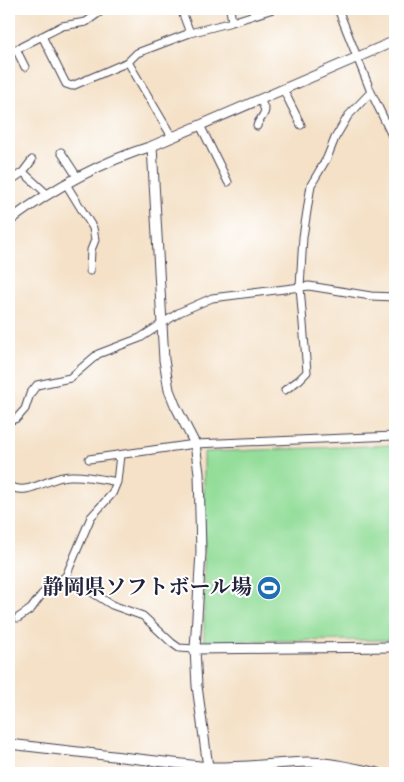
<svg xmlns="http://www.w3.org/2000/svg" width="404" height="782" viewBox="0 0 404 782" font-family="'IM FELL DW Pica','Noto Serif JP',serif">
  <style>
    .green { fill: #93dd99; stroke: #5a806a }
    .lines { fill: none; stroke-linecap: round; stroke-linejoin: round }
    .minor-casing { stroke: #423f50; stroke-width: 9 }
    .tertiary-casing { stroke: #423f50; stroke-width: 11 }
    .minor { stroke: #fff; stroke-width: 7 }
    .tertiary { stroke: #fff; stroke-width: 9 }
    .labels { text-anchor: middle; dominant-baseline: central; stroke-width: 4; stroke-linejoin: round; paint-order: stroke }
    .poi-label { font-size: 21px; font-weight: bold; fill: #22223b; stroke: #fff; text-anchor: end }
  </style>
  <rect width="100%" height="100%" fill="#fff"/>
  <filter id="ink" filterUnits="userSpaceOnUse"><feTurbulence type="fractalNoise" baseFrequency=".02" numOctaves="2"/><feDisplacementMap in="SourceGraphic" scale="10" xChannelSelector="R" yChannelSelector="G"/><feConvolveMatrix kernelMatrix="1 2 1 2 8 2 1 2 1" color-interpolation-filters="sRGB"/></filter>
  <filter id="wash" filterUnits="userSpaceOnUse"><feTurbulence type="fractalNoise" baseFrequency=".0096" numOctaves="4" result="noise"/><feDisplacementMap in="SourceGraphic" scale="20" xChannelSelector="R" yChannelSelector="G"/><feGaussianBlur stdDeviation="1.12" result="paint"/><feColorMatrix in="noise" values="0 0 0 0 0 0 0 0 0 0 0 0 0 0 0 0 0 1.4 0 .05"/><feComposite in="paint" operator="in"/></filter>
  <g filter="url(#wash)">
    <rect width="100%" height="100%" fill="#f4e1c7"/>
    <path class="green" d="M 395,445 L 395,640 L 204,641 L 204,452 Z"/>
  </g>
  <g filter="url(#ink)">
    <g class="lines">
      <g class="minor-casing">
        <path id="minor" d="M 181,9 L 190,33
          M 230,9 L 232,22
          M 338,9 L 371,92 L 395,142
          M 42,36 L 66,84 L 72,86 L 128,62 L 137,53 L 190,33 L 232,22 L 273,9
          M 16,49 L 25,67
          M 9,53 L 62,26 L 86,22 L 104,9
          M 128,62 L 172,137
          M 283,89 L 301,125
          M 200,125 L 228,182
          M 257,126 C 258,120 264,117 265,110 L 260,99
          M 61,152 L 78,178
          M 23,172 L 32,160
          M 10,181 L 23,172 L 47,194
          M 66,184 L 93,228 L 95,240 L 91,250 L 90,271
          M 285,390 L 299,380 L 307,372 L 300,287 L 303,237 L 311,185 L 327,158 L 335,138 L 348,116 L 371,92
          M 9,421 L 17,418 L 25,409 L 30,394 L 37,385 L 70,378 L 98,354 L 140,338 L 180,312 L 212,298 L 309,286 L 371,296 L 395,297
          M 120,455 L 117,482 L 112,494 L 91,517 L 66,576 L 112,605 L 143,616 L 172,643 L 179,648 L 195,649
          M 89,459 L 195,444 L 395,436
          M 9,486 C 29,497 49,476 70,476 C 85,475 102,479 117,482
          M 18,618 L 31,609 L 42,594 L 66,576"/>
      </g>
      <g class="tertiary-casing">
        <path id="tertiary" d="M 152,146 L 164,360 L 169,390 L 175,405 L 195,444 L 199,473 L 201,552 L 195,649 L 197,686 L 208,767
          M 9,221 C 52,189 101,162 152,146 L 395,41
          M 195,649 L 395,647
          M 9,744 L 208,767 C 242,768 275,763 309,762 C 332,762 356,769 378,773"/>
      </g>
      <use href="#minor" class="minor"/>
      <use href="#tertiary" class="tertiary"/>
    </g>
  </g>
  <defs>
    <g id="stadium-disc" transform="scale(1.25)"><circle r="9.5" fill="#1f6fb2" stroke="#fff"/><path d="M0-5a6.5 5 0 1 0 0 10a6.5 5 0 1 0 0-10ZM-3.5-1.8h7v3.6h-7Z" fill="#fff"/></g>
  </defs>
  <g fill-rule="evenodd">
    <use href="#stadium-disc" x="269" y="588"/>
  </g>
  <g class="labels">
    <g class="poi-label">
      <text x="252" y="588">静岡県ソフトボール場</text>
    </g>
  </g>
  <rect width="404" height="782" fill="none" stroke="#fff" stroke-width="30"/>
</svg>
